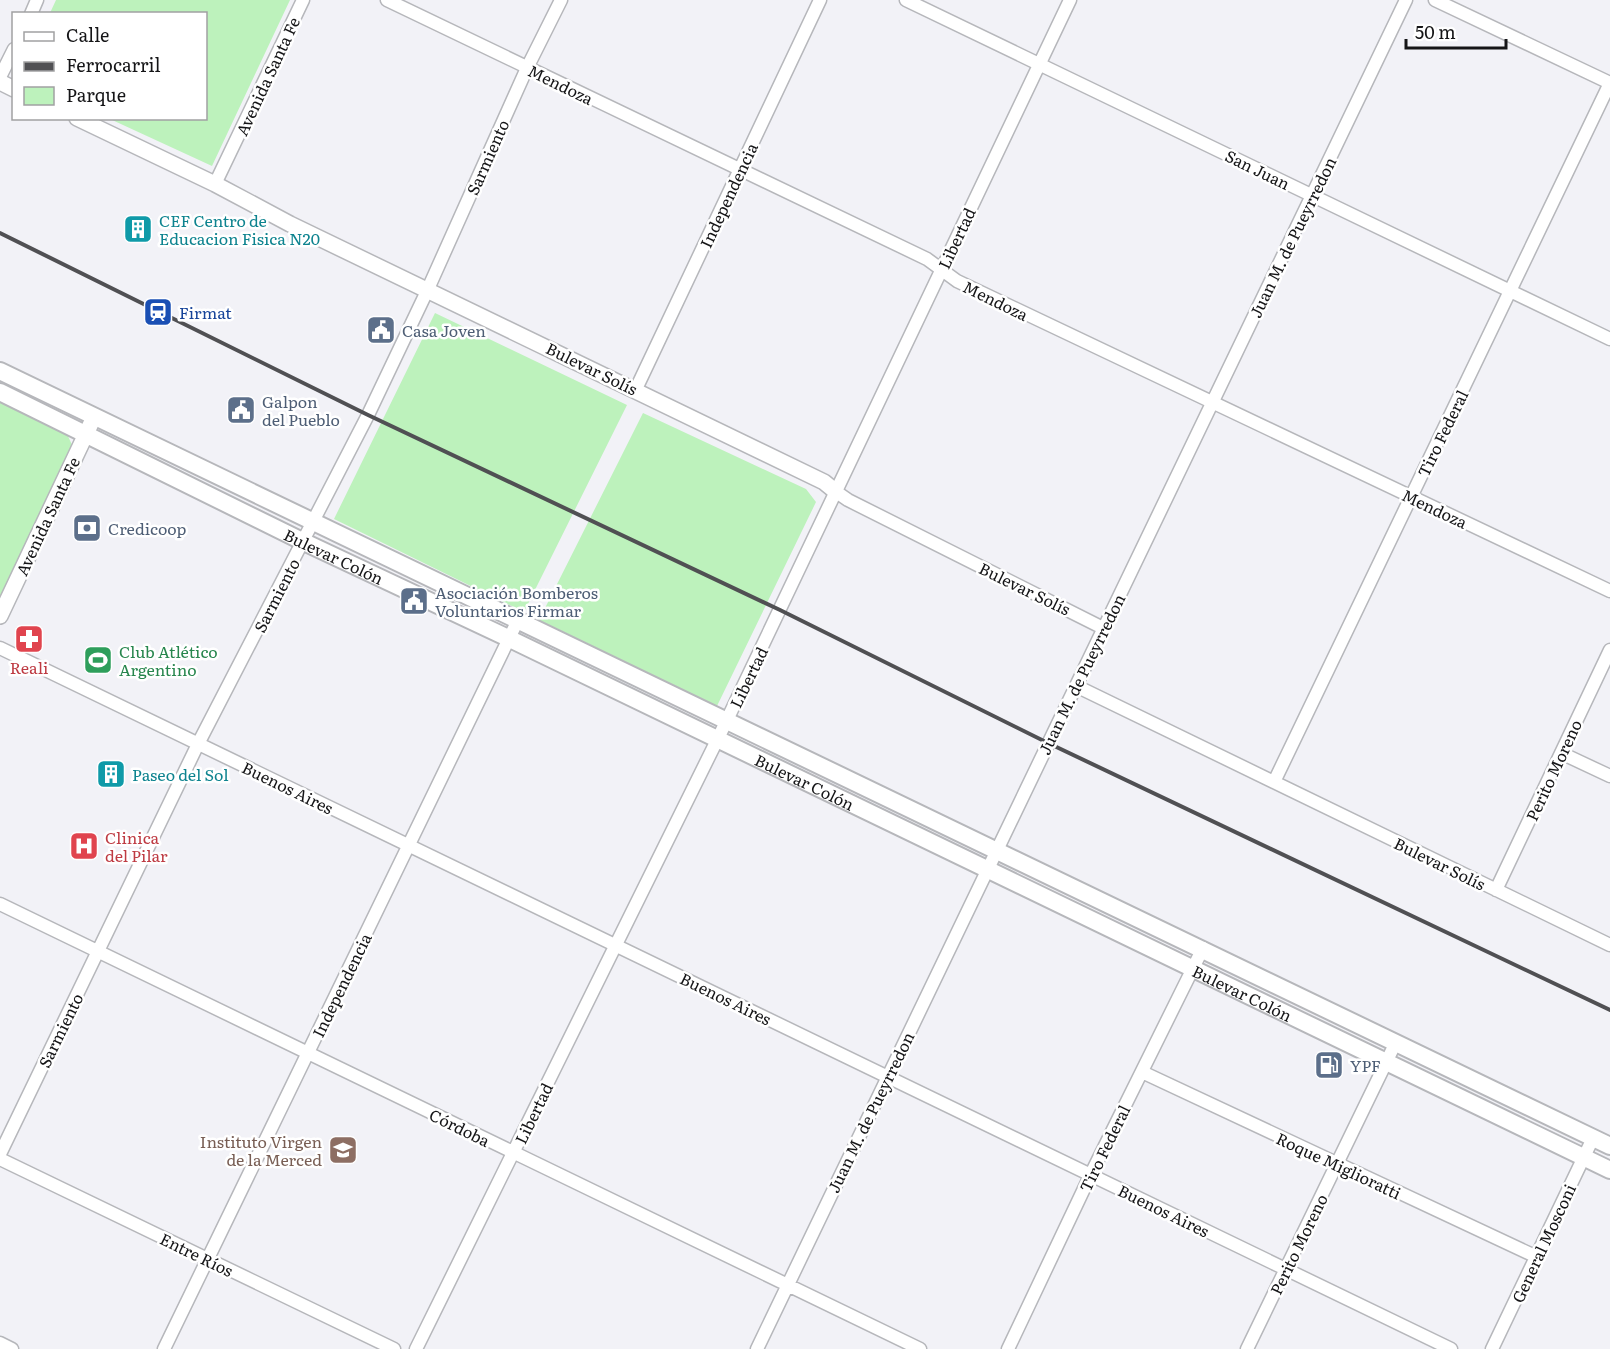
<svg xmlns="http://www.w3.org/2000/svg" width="1610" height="1349" viewBox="0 0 1610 1349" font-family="Literata,serif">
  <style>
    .green { fill: #bdf2bc }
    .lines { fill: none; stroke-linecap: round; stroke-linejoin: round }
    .minor-casing { stroke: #b6b7bb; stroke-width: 15 }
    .tertiary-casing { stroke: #b6b7bb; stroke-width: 18 }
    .secondary-casing { stroke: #b6b7bb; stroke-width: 20 }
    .minor { stroke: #fff; stroke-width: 12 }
    .tertiary { stroke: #fff; stroke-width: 15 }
    .secondary { stroke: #fff; stroke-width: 16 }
    .rail { stroke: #505053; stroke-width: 4 }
    .labels { text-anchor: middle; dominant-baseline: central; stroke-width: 5; stroke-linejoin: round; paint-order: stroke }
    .street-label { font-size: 16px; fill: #151517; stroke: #fff }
    .culture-label { font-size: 16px; fill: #0d838f; stroke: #fff; text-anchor: start }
    .transit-label { font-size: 16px; fill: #164399; stroke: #fff; text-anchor: start }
    .service-label { font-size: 16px; fill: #4e5e75; stroke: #fff; text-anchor: start }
    .leisure-label { font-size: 16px; fill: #27864d; stroke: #fff; text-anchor: start }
    .health-label { font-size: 16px; fill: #be3a42; stroke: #fff }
    .education-label { font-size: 16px; fill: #785e54; stroke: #fff; text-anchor: end }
  </style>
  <rect width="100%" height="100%" fill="#f2f2f7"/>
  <path class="green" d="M 56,0 L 290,0 L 212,166 L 110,119 L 206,118 L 206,14 L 50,13 Z
    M 435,313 L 627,405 L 524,612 L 334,519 Z
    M 0,402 L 67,434 L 73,447 L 0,597 Z
    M 643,413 L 806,489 L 816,502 L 717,706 L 539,620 Z"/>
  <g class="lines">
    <g class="minor-casing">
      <path id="minor" d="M 387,0 L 927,259 L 957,281 L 1610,591
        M 906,0 L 1610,339
        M 1435,0 L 1610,83
        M 31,14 L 37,0
        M 0,77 L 14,49
        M 215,184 L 303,0
        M 636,389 L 820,0
        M 835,491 L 848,500 L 1103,628
        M 0,648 L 1451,1349
        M 1076,686 L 1610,945
        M 1561,753 L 1610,776
        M 1274,782 L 1610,83
        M 1496,890 L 1610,650
        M 0,904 L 920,1349
        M 1142,1072 L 1537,1257
        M 0,1154 L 198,744 L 368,415 L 428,289 L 527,68 L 561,0
        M 0,1159 L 394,1349
        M 0,1343 L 12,1349
        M 164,1349 L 518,620
        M 416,1349 L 727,720 L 1070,0
        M 757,1349 L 1406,0
        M 1008,1349 L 1091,1174 L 1203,948
        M 1247,1349 L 1396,1042
        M 1492,1349 L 1593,1138"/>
    </g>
    <g class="tertiary-casing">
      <path id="tertiary" d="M 0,82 L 14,89
        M 77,118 L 215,184 L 290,224 L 824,482 L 835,491
        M 0,616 L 94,417"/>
    </g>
    <g class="secondary-casing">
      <g id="secondary">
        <path d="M 0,371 L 1610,1146"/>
        <path id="s1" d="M 0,392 L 304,542 L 508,638 L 1610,1170"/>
      </g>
    </g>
    <use href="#minor" class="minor"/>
    <use href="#tertiary" class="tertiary"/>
    <use href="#secondary" class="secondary"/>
    <path class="rail" d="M 0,233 L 368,415 L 780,610 L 1048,743 L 1610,1010"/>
  </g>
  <defs>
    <g id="building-square" transform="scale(1.5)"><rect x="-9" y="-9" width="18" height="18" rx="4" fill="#0f9aa8" stroke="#fff"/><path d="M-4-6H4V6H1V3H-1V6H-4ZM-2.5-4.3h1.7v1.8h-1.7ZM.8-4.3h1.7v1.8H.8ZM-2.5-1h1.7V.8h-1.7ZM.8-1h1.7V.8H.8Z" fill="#fff"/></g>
    <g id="station-square" transform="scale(1.5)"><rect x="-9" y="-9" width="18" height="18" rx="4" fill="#1a4fb4" stroke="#fff"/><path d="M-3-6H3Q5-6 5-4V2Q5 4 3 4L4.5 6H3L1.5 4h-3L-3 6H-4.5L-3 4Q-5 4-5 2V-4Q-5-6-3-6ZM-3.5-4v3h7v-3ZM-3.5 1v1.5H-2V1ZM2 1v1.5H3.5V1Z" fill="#fff"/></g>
    <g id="civic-square" transform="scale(1.5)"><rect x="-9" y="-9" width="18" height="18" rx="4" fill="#5c6f8a" stroke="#fff"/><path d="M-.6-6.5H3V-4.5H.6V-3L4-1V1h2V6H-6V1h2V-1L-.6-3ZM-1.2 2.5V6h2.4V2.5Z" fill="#fff"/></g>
    <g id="bank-square" transform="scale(1.5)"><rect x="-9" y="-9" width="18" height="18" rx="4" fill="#5c6f8a" stroke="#fff"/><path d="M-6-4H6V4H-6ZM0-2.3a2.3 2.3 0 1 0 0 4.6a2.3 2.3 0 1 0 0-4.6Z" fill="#fff"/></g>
    <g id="pharmacy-square" transform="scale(1.5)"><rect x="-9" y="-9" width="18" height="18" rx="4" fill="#e0444e" stroke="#fff"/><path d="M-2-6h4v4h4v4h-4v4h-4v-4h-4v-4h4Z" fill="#fff"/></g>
    <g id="stadium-square" transform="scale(1.5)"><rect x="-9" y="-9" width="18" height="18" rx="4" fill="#2e9e5b" stroke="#fff"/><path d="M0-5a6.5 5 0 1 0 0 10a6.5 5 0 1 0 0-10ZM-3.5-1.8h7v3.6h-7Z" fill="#fff"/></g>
    <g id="hospital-square" transform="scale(1.5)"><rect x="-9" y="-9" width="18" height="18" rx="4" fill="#e0444e" stroke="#fff"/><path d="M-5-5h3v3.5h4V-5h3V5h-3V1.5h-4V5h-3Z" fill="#fff"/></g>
    <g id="fuel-square" transform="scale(1.5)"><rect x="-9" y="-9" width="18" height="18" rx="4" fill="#5c6f8a" stroke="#fff"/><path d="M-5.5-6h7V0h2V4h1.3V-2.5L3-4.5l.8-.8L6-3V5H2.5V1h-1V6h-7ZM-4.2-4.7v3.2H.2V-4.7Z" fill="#fff"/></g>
    <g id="school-square" transform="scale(1.5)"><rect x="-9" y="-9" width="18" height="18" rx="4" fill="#8d6e63" stroke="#fff"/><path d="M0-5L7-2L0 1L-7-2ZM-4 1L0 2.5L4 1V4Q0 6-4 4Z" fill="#fff"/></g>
  </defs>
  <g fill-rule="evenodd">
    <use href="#building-square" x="138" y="229"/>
    <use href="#station-square" x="158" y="312"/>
    <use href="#civic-square" x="381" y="330"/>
    <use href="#civic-square" x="241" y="410"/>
    <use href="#bank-square" x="87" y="528"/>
    <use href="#civic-square" x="414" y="601"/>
    <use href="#pharmacy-square" x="29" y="639"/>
    <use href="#stadium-square" x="98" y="660"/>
    <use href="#building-square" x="111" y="774"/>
    <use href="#hospital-square" x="84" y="846"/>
    <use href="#fuel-square" x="1329" y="1065"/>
    <use href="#school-square" x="343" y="1150"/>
  </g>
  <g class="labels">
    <g class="street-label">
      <text transform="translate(267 76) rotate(-65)">Avenida Santa Fe</text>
      <text transform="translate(561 84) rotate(26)">Mendoza</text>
      <text transform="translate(487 157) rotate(-66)">Sarmiento</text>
      <text transform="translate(1258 169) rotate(26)">San Juan</text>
      <text transform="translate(728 195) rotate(-65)">Independencia</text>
      <text transform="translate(1292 237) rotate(-64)">Juan M. de Pueyrredon</text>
      <text transform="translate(956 238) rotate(-65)">Libertad</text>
      <text transform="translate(996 300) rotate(26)">Mendoza</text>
      <text transform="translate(592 368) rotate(26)">Bulevar Solís</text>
      <text transform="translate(1442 433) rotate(-64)">Tiro Federal</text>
      <text transform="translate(1435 508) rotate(25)">Mendoza</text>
      <text transform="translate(47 516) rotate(-65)">Avenida Santa Fe</text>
      <text stroke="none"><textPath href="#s1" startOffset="372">Bulevar Colón</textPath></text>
      <text transform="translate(1025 588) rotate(26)">Bulevar Solís</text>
      <text transform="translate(276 595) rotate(-63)">Sarmiento</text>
      <text transform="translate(1081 674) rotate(-64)">Juan M. de Pueyrredon</text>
      <text transform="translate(748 677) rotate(-64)">Libertad</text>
      <text transform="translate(1553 770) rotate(-65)">Perito Moreno</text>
      <text stroke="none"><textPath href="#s1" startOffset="894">Bulevar Colón</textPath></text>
      <text transform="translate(288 787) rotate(26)">Buenos Aires</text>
      <text transform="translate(1440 863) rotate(26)">Bulevar Solís</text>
      <text transform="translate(341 985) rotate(-64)">Independencia</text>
      <text stroke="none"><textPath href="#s1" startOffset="1380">Bulevar Colón</textPath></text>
      <text transform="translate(726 998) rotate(26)">Buenos Aires</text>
      <text transform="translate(60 1030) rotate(-64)">Sarmiento</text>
      <text transform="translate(870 1112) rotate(-64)">Juan M. de Pueyrredon</text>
      <text transform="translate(533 1113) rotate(-64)">Libertad</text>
      <text transform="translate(460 1127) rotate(26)">Córdoba</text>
      <text transform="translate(1104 1148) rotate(-64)">Tiro Federal</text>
      <text transform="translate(1339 1165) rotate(25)">Roque Miglioratti</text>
      <text transform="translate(1164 1210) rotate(26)">Buenos Aires</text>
      <text transform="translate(1543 1243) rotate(-65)">General Mosconi</text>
      <text transform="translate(1298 1244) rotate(-64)">Perito Moreno</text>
      <text transform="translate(197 1254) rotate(26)">Entre Ríos</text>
    </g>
    <g class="culture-label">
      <text x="159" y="220">CEF Centro de<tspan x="159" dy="18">Educacion Fisica N20</tspan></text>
      <text x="132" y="774">Paseo del Sol</text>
    </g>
    <g class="transit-label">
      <text x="179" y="312">Firmat</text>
    </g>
    <g class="service-label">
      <text x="402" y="330">Casa Joven</text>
      <text x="262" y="401">Galpon<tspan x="262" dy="18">del Pueblo</tspan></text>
      <text x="108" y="528">Credicoop</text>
      <text x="435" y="592">Asociación Bomberos<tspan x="435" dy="18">Voluntarios Firmar</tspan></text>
      <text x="1350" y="1065">YPF</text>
    </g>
    <g class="leisure-label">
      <text x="119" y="651">Club Atlético<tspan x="119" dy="18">Argentino</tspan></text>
    </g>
    <g class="health-label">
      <text x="29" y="667">Reali</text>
      <text x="105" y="837" text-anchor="start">Clinica<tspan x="105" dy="18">del Pilar</tspan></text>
    </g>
    <g class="education-label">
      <text x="322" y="1141">Instituto Virgen<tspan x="322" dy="18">de la Merced</tspan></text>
    </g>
  </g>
  <rect x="12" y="12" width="195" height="108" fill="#ffffff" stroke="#a1a1a2" stroke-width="1.5"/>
  <rect x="24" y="32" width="30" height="9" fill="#ffffff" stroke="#a1a1a2" stroke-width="1.5"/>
  <text x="66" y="42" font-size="18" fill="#151517">Calle</text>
  <rect x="24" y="62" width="30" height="9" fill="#505053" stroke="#a1a1a2" stroke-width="1.5"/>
  <text x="66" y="72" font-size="18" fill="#151517">Ferrocarril</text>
  <rect x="24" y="87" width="30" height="18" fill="#bdf2bc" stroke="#a1a1a2" stroke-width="1.5"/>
  <text x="66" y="102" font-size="18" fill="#151517">Parque</text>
  <path d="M1406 39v9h100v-9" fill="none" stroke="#151517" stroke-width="3"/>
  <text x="1415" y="39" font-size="18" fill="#151517" stroke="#ffffff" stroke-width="4.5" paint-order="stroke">50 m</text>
</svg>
